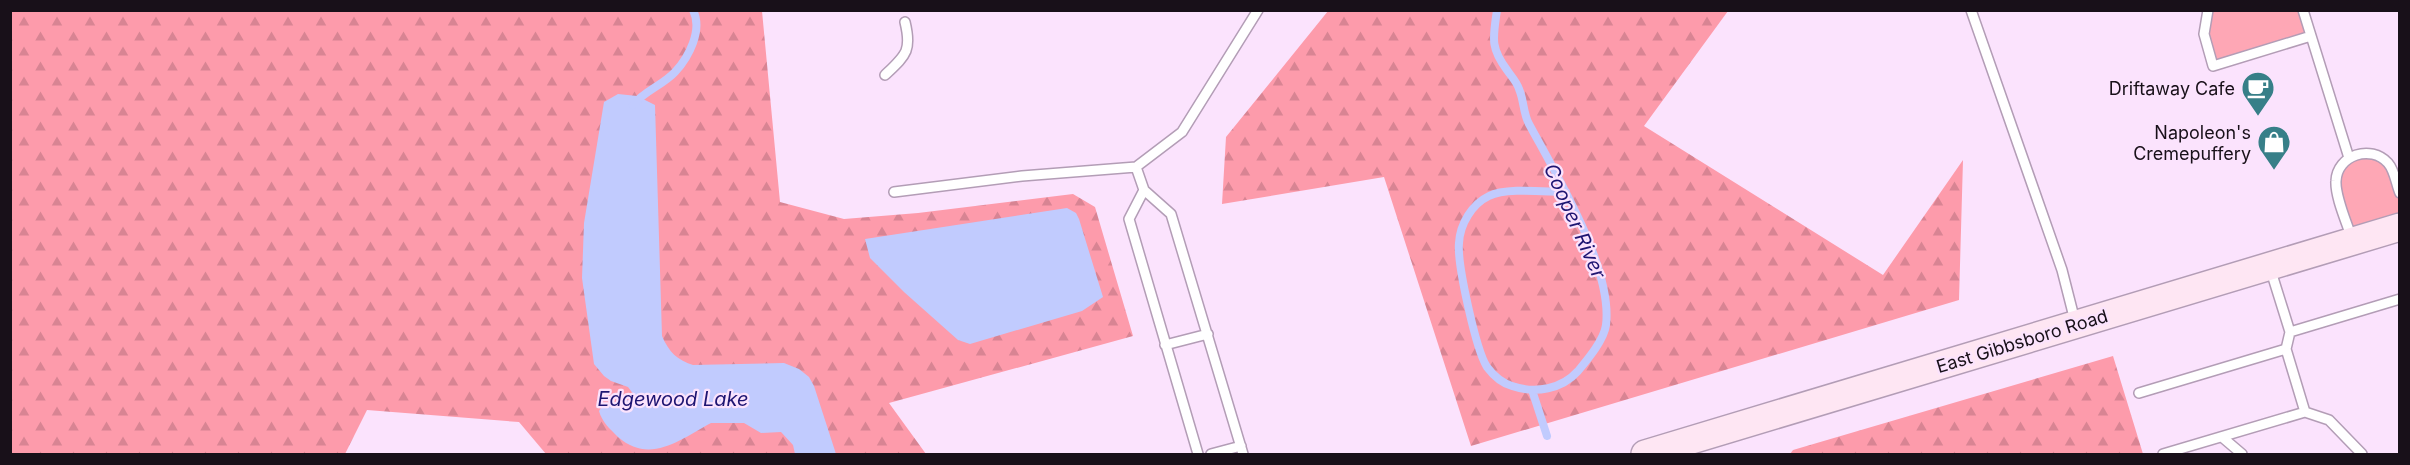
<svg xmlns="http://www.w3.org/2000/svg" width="2410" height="465" viewBox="0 0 2410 465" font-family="Inter,sans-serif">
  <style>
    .grass { fill: #fea7b5 }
    .forest { fill: url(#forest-firs) }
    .water { fill: #c1cbfe }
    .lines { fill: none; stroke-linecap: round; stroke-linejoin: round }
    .stream { stroke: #c1cbfe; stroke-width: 8 }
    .lane-casing { stroke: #b39db6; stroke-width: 12 }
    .secondary-casing { stroke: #b39db6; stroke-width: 30 }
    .lane { stroke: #fff; stroke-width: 9 }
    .secondary { stroke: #fee6f3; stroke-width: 27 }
    .labels { text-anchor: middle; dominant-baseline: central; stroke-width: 4.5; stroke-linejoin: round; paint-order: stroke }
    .poi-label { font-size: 18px; fill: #181019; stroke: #fbe3fd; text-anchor: end }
    .street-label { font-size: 18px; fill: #181019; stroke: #fbe3fd }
    .water-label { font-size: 20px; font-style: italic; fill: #1e1572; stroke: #fbe3fd }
  </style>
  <defs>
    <pattern id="forest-firs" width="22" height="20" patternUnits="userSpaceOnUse" patternTransform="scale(1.5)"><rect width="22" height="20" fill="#fd9bab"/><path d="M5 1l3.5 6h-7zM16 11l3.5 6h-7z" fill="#d88493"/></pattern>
  </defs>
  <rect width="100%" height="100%" fill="#fbe3fd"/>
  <path class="grass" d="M 2208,11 L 2303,11 L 2311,36 L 2213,66 L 2205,39 Z
    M 2360,154 L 2386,161 L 2399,193 L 2399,227 L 2353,241 L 2336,188 L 2338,173 Z"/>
  <path class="forest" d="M 10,11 L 762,11 L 780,202 L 844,219 L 918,213 L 1073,194 L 1095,207 L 1133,336 L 889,403 L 926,454 L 546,454 L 519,422 L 367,410 L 345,454 L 11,454 Z
    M 1328,11 L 1728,11 L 1644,126 L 1883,275 L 1963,160 L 1959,300 L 1471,446 L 1384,177 L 1222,204 L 1226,137 Z
    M 2113,356 L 2143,454 L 1790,454 L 1793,450 Z"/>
  <path class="water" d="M 618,94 L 637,96 L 655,105 L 662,336 C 669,352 677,360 693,365 L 784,363 L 799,369 L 809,377 L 814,386 L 836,454 L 795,454 L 793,445 L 781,432 L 761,433 L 744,423 L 711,423 C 681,439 650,465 618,437 C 610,429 602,422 599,411 L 603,405 L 629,400 L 634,395 L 628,387 L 611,381 L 604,376 L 594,364 L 582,278 L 584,223 L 604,102 Z
    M 1067,208 L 1076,213 L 1079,219 L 1103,297 L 1082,311 L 970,344 L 958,340 L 904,292 L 870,258 L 865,239 Z"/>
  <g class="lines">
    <path class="stream" d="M 1497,10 C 1493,38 1490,47 1507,70 C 1511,76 1517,82 1519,89 C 1524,100 1523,113 1529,124 C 1556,174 1613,268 1606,325 C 1604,340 1588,359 1578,371 C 1562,389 1536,394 1512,386 C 1502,383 1493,375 1487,367 C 1476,350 1457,264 1459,243 C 1460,224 1472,204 1489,196 C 1506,187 1547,192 1566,192
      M 633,105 C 644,91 663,85 675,72 C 689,57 703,30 693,10
      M 1532,390 L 1547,436"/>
    <g class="lane-casing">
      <path id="lane" d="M 1971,10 L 2062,270 L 2075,321
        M 2208,10 L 2204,34 L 2213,66 L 2311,36
        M 2303,10 L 2349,158
        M 885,75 C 906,55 912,51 905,22
        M 1136,167 L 1144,190 L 1171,214 L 1243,454
        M 1144,190 L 1129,219 L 1198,454
        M 894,192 L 1022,176 L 1136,167 L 1182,132 L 1258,10
        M 2352,239 C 2347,223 2335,197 2336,181 C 2337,155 2371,144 2388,163 C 2395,171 2396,184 2400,193
        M 2290,332 L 2400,299
        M 1165,345 L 1208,334
        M 2139,393 L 2286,349
        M 2305,412 L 2329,420 L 2362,454
        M 2222,437 L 2242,454
        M 1211,454 L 1241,446
        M 2163,454 L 2305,412 L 2286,349 L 2290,332 L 2270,268"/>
    </g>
    <g class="secondary-casing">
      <path id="secondary" d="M 1645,454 L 2400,227"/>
    </g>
    <use href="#lane" class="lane"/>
    <use href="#secondary" class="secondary"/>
  </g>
  <defs>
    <g id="cafe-pin" transform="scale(1.725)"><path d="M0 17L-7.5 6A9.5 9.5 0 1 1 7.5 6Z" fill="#377f88" stroke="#fbe3fd"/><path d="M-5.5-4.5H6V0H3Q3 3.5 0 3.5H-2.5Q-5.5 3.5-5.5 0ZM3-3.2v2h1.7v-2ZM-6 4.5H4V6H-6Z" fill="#fff"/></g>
    <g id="shop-pin" transform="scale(1.725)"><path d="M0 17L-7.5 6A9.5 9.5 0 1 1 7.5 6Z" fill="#377f88" stroke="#fbe3fd"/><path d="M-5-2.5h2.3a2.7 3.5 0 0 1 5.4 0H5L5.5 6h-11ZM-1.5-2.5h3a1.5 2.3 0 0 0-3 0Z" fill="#fff"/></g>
  </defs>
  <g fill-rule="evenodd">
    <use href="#cafe-pin" x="2258" y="88"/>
    <use href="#shop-pin" x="2274" y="142"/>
  </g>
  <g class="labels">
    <g class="poi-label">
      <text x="2235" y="88">Driftaway Cafe</text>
      <text x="2251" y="132">Napoleon's<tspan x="2251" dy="21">Cremepuffery</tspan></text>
    </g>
    <g class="street-label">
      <text transform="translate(2022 341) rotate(-17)">East Gibbsboro Road</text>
    </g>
    <g class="water-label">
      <text transform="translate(1575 221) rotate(66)">Cooper River</text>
      <text x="673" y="399">Edgewood Lake</text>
    </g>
  </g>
  <rect width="2410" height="465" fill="none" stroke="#181019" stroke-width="24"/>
</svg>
